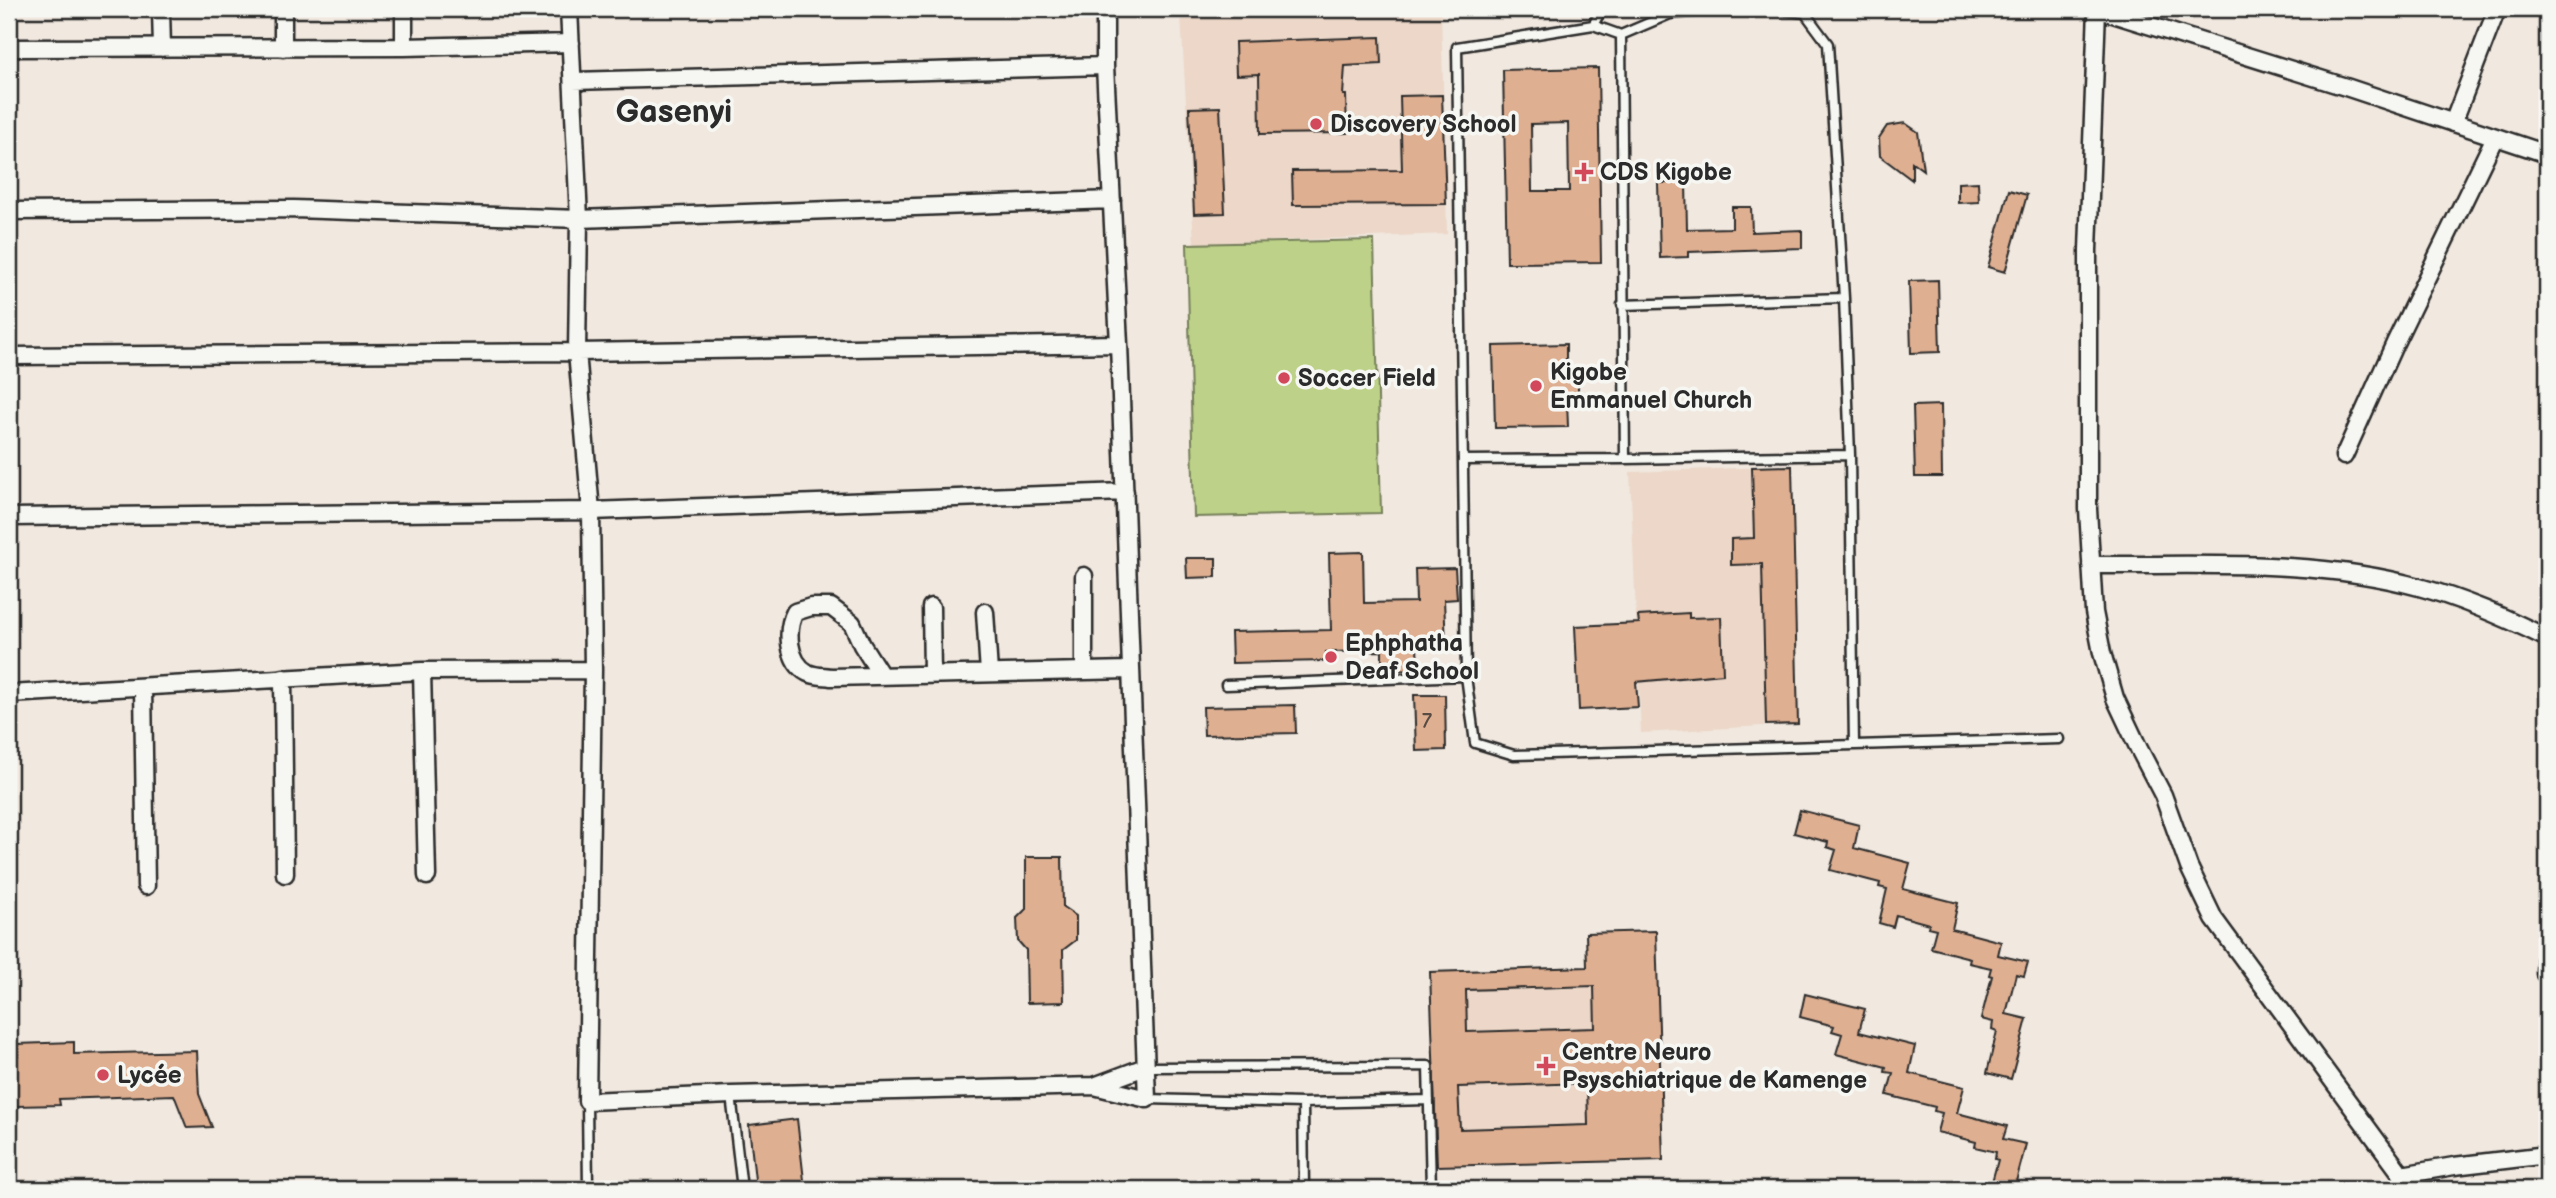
<svg xmlns="http://www.w3.org/2000/svg" width="2556" height="1198" viewBox="0 0 2556 1198" font-family="'Balsamiq Sans',sans-serif">
  <style>
    .built { fill: #ecd7c8 }
    .green { fill: #bdd288; stroke: #747e5a; stroke-width: 2 }
    .building { fill: #dfaf91; stroke: #2b2b2b; stroke-width: 2; fill-rule: evenodd }
    .lines { fill: none; stroke-linecap: round; stroke-linejoin: round }
    .lane-casing { stroke: #2b2b2b; stroke-width: 13 }
    .street-casing { stroke: #2b2b2b; stroke-width: 21 }
    .lane { stroke: #f6f6f2; stroke-width: 8 }
    .street { stroke: #f6f6f2; stroke-width: 16 }
    .poi-dot { fill: #d1495b; stroke: #f6f6f2; stroke-width: 2.5 }
    .labels { text-anchor: middle; dominant-baseline: central; stroke-width: 7; stroke-linejoin: round; paint-order: stroke }
    .number-label { font-size: 21px; fill: #584c44 }
    .poi-label { font-size: 24px; font-weight: bold; fill: #2b2b2b; stroke: #f6f6f2; text-anchor: start }
    .district-label { font-size: 32px; font-weight: bold; fill: #2b2b2b; stroke: #f6f6f2 }
  </style>
  <rect width="100%" height="100%" fill="#f1e8df"/>
  <filter id="ink" filterUnits="userSpaceOnUse"><feTurbulence type="fractalNoise" baseFrequency=".0143" numOctaves="2"/><feDisplacementMap in="SourceGraphic" scale="14" xChannelSelector="R" yChannelSelector="G"/><feConvolveMatrix kernelMatrix="1 2 1 2 8 2 1 2 1" color-interpolation-filters="sRGB"/></filter>
  <g filter="url(#ink)">
    <path class="built" d="M 1401,9 L 1441,9 L 1447,234 L 1194,244 L 1181,15 Z
      M 1792,466 L 1798,724 L 1641,733 L 1630,472 Z
      M 1656,931 L 1663,1160 L 1436,1166 L 1430,972 L 1587,967 L 1586,933 Z"/>
    <path class="green" d="M 1374,240 L 1381,513 L 1194,517 L 1187,244 Z"/>
    <path class="building" d="M 1380,37 L 1381,64 L 1345,66 L 1343,95 L 1346,95 L 1347,133 L 1260,134 L 1259,74 L 1236,75 L 1235,42 Z
      M 1598,68 L 1601,262 L 1507,263 L 1503,70 ZM 1568,123 L 1569,191 L 1532,191 L 1531,124 Z
      M 1442,95 L 1446,204 L 1293,205 L 1292,171 L 1402,170 L 1400,96 Z
      M 1220,107 L 1225,213 L 1194,214 L 1189,108 Z
      M 1905,123 L 1918,132 L 1923,170 L 1912,162 L 1912,180 L 1880,156 L 1879,138 L 1887,126 Z
      M 1978,182 L 1979,202 L 1958,203 L 1958,183 Z
      M 1658,183 L 1686,183 L 1687,229 L 1732,228 L 1732,207 L 1751,207 L 1752,232 L 1802,230 L 1802,248 L 1688,252 L 1688,257 L 1660,258 Z
      M 2009,190 L 2027,195 L 2005,272 L 1988,267 Z
      M 1938,280 L 1940,352 L 1911,353 L 1909,281 Z
      M 1566,344 L 1566,372 L 1578,372 L 1578,401 L 1567,401 L 1568,427 L 1495,428 L 1493,346 Z
      M 1941,405 L 1942,477 L 1915,477 L 1913,406 Z
      M 1792,466 L 1798,724 L 1766,725 L 1762,564 L 1731,565 L 1731,539 L 1754,538 L 1752,467 Z
      M 1363,552 L 1364,603 L 1416,602 L 1415,569 L 1455,568 L 1457,599 L 1444,600 L 1446,644 L 1417,645 L 1418,670 L 1382,671 L 1382,651 L 1326,652 L 1327,661 L 1232,663 L 1231,632 L 1331,630 L 1329,553 Z
      M 1186,558 L 1216,558 L 1216,577 L 1187,578 Z
      M 1689,613 L 1689,618 L 1721,617 L 1723,674 L 1636,682 L 1638,707 L 1579,710 L 1575,626 L 1639,623 L 1638,616 Z
      M 1414,695 L 1445,695 L 1446,750 L 1416,751 Z
      M 1295,705 L 1296,733 L 1204,735 L 1203,707 Z
      M 1800,810 L 1859,825 L 1854,848 L 1910,863 L 1903,889 L 1958,903 L 1952,929 L 2001,942 L 1998,955 L 2028,962 L 2024,976 L 2016,974 L 2006,1014 L 2027,1019 L 2011,1079 L 1987,1073 L 1997,1031 L 1992,1029 L 1993,1022 L 1981,1019 L 1992,976 L 1989,975 L 1991,968 L 1969,963 L 1970,958 L 1931,948 L 1936,929 L 1928,927 L 1929,924 L 1896,915 L 1893,927 L 1879,923 L 1887,889 L 1879,887 L 1880,883 L 1830,870 L 1836,850 L 1827,847 L 1828,842 L 1794,833 Z
      M 1026,857 L 1062,857 L 1063,907 L 1076,916 L 1076,940 L 1063,950 L 1064,1002 L 1027,1003 L 1026,950 L 1018,941 L 1017,918 L 1026,909 Z
      M 1656,931 L 1663,1160 L 1437,1166 L 1430,972 L 1587,967 L 1586,933 ZM 1594,986 L 1595,1028 L 1467,1032 L 1466,990 ZM 1587,1083 L 1588,1125 L 1460,1129 L 1458,1087 Z
      M 1805,994 L 1865,1009 L 1859,1032 L 1915,1046 L 1909,1073 L 1964,1087 L 1957,1113 L 2007,1126 L 2003,1139 L 2026,1144 L 2014,1189 L 1990,1189 L 1998,1160 L 1995,1159 L 1996,1152 L 1975,1147 L 1976,1142 L 1937,1132 L 1942,1113 L 1934,1111 L 1935,1107 L 1887,1095 L 1893,1073 L 1885,1072 L 1886,1067 L 1836,1054 L 1842,1034 L 1832,1031 L 1834,1026 L 1800,1017 Z
      M 74,1042 L 74,1054 L 197,1051 L 199,1094 L 212,1127 L 187,1128 L 174,1095 L 59,1099 L 60,1105 L 16,1106 L 16,1100 L 9,1101 L 9,1056 L 18,1056 L 17,1044 Z
      M 797,1119 L 805,1189 L 756,1189 L 749,1125 Z"/>
    <g class="lines">
      <g class="lane-casing">
        <path id="lane" d="M 1726,9 L 1670,14 L 1621,35 L 1625,459 L 1850,455
          M 1776,9 L 1805,13 L 1828,44 L 1844,298 L 1850,455 L 1854,745
          M 1593,25 L 1602,9
          M 1621,35 L 1593,25 L 1457,47 L 1466,676 L 1475,743 L 1514,755 L 2059,739
          M 1622,305 L 1844,298
          M 1463,460 L 1625,459
          M 1226,685 L 1466,676
          M 1145,1067 L 1428,1066 L 1431,1189
          M 731,1095 L 742,1189
          M 1147,1099 L 1303,1103 L 1429,1100
          M 587,1101 L 588,1189
          M 1303,1103 L 1304,1189"/>
      </g>
      <g class="street-casing">
        <path id="street" d="M 161,9 L 162,48
          M 283,9 L 283,48
          M 404,9 L 404,47
          M 569,9 L 579,219 L 577,352 L 591,511 L 593,670 L 587,1101 L 731,1095 L 1094,1086 L 1147,1099 L 1119,344 L 1105,66 L 1105,9
          M 2097,9 L 2088,250 L 2088,509 L 2094,612 L 2102,653 L 2115,698 L 2139,749 L 2163,795 L 2189,867 L 2214,919 L 2402,1175 L 2409,1189
          M 2097,9 L 2349,88 L 2547,154
          M 9,48 L 404,47 L 571,43
          M 573,81 L 1105,66
          M 2453,123 L 2497,9
          M 9,211 L 294,209 L 579,219 L 1112,200
          M 9,356 L 577,352 L 1119,344
          M 2344,456 L 2395,343 L 2495,137
          M 9,517 L 591,511 L 1125,492
          M 2091,565 C 2199,566 2314,558 2419,587 C 2464,599 2506,618 2547,638
          M 1084,576 L 1084,671
          M 931,607 L 932,674
          M 985,612 L 989,673
          M 422,671 L 427,876
          M 881,675 L 862,645 L 852,623 L 831,607 L 811,607 L 795,612 C 786,629 787,662 808,673 C 814,676 824,676 831,677 L 1130,670
          M 283,678 L 285,874
          M 143,687 L 146,886
          M 9,694 L 422,671 L 593,670
          M 2545,974 L 2547,934
          M 1094,1086 L 1145,1067
          M 2402,1175 L 2454,1166 L 2547,1155"/>
      </g>
      <use href="#lane" class="lane"/>
      <use href="#street" class="street"/>
    </g>
  </g>
  <g class="poi-dot">
    <circle cx="1316" cy="124" r="7"/>
    <path d="M1580.5 161.5h7v7h7v7h-7v7h-7v-7h-7v-7h7z"/>
    <circle cx="1284" cy="378" r="7"/>
    <circle cx="1536" cy="386" r="7"/>
    <circle cx="1331" cy="657" r="7"/>
    <path d="M1542.5 1055.5h7v7h7v7h-7v7h-7v-7h-7v-7h7z"/>
    <circle cx="103" cy="1075" r="7"/>
  </g>
  <g class="labels">
    <g class="number-label">
      <text x="1427" y="721">7</text>
    </g>
    <g class="poi-label">
      <text x="1330" y="124">Discovery School</text>
      <text x="1600" y="172">CDS Kigobe</text>
      <text x="1550" y="372">Kigobe<tspan x="1550" dy="28">Emmanuel Church</tspan></text>
      <text x="1298" y="378">Soccer Field</text>
      <text x="1345" y="643">Ephphatha<tspan x="1345" dy="28">Deaf School</tspan></text>
      <text x="1562" y="1052">Centre Neuro<tspan x="1562" dy="28">Psyschiatrique de Kamenge</tspan></text>
      <text x="117" y="1075">Lycée</text>
    </g>
    <g class="district-label">
      <text x="674" y="112">Gasenyi</text>
    </g>
  </g>
  <rect width="2556" height="1198" fill="none" stroke="#f6f6f2" stroke-width="35"/>
  <rect x="18" y="18" width="2521" height="1163" fill="none" stroke="#2b2b2b" stroke-width="2.5" filter="url(#ink)"/>
</svg>
